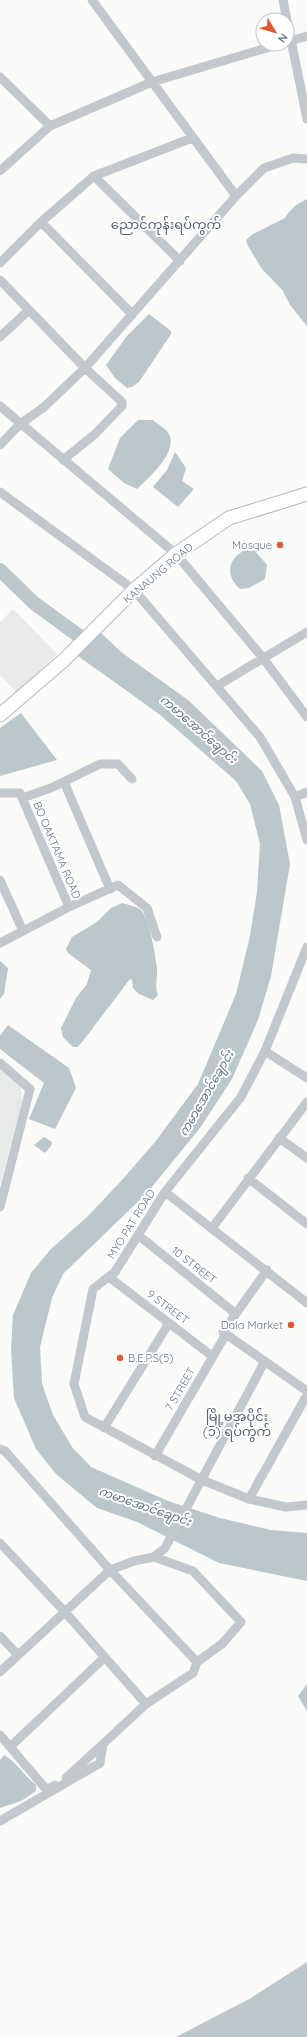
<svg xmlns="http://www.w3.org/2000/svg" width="307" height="2037" viewBox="0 0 307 2037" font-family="Quicksand,'Noto Sans Myanmar',sans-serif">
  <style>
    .built { fill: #e8e9e9 }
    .water { fill: #bbc7cb }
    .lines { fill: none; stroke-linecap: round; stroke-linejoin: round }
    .river { stroke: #bbc7cb; stroke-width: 14 }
    .secondary-casing { stroke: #b3babf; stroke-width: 15 }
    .street { stroke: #c3c8cc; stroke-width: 9 }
    .secondary { stroke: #fff; stroke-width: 13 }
    .poi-dot { fill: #e4572e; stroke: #fff; stroke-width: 1.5 }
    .labels { text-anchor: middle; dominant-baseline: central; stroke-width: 4; stroke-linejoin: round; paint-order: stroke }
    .poi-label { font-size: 11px; fill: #657683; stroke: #fff; text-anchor: end }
    .street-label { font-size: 11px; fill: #657683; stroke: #fff }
    .water-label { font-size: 12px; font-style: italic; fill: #60757c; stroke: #fff }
    .quarter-label { font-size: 13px; fill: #57646e; stroke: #fff }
  </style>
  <rect width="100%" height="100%" fill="#fafaf8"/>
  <path class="built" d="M 13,609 L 57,654 L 17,693 L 0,675 L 0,622 Z
    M 0,1069 L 21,1087 L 22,1103 L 0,1184 Z"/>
  <path class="water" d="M 307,199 L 307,326 L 290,305 L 283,291 L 262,269 L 248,246 L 246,240 L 253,234 L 285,218 L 289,212 L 296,205 Z
    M 149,314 L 171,331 L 171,334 L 139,382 L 132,387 L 127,388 L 115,378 L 106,365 L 127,336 Z
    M 138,420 L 153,420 C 157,424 167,429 169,434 C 178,453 149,477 137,489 L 124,483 L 108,469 L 120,438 Z
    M 175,452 L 186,468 L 182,481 L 194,489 L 178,507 L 153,487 L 167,470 Z
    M 252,547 L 267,565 L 265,579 L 249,588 L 240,589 C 222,573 230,554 252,547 Z
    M 100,632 L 121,652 L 188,700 L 262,771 L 279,805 L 290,864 L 271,976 L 258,1020 L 232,1079 L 200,1128 L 147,1193 L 63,1274 L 52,1298 L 40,1347 L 42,1384 L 53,1415 L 72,1447 L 91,1467 L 168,1501 L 220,1518 L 271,1530 L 307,1533 L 307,1581 L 219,1563 L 137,1522 L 97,1508 L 56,1474 L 36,1449 L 14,1398 L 11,1349 L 13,1315 L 31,1273 L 51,1249 L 88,1216 L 122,1180 L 155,1142 L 198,1084 L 236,994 L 250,936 L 257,892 L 260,844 L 250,804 L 236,781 L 159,714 L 78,656 Z
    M 21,713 L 57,760 L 0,776 L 0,728 Z
    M 122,903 C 128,905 135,906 140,909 C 150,918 155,955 157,968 C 158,978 154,985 158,995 L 153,1000 L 139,994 L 133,988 L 132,980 L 130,979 L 83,1041 L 78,1047 L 73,1047 L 63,1037 L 61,1028 L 76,998 L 87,984 L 91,970 L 68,953 L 66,949 L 72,937 L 97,922 L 111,908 Z
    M 0,961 L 8,968 L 4,994 L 0,999 Z
    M 8,1025 L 69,1068 L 76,1088 L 55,1129 L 29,1119 L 44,1083 L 0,1049 L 0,1036 Z
    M 44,1137 L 52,1142 L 51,1146 L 45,1153 L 34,1145 Z
    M 307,1684 L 307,1711 L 298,1696 Z
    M 4,1755 C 17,1762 24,1776 36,1785 L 36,1791 L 21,1801 L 0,1808 L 0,1760 Z
    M 307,1962 L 307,2037 L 176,2037 L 251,1998 Z"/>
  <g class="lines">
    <path class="river" d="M 0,570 L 34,603 L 94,647"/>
    <g class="secondary-casing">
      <path id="secondary" d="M 0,715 L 64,660 L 134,590 L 176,554 L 229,518 L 307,494"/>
    </g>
    <path class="street" d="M 92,0 L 236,196
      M 283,0 L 307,119
      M 287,42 L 307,36
      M 0,77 L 50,126
      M 0,171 L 50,126 L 152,82 L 280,44
      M 94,176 L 180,261
      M 41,222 L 132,314
      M 0,263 L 41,222 L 94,176 L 192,138
      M 0,280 L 85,368 L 122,402 L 122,406 L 95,434 L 63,460
      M 0,337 L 29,310
      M 0,406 L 176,554 L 263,658 L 307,717
      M 0,445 L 20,424 L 44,407 L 85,368 L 236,196 L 264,168 L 293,158 L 307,159
      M 0,492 L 134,590 L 260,737 L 295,797 L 307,840
      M 217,686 L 307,632
      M 64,782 L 110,889
      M 0,793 L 20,793 L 69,907 L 0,943
      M 295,797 L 307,792
      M 22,798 L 51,788 L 100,764 L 118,764 L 132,779
      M 0,880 L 23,931
      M 69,907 L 118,885 L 147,908 L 157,937
      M 307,947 L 265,1051 L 241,1097 L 165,1192 L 115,1272 L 93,1289 L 74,1384 L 85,1417 L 202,1480 L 249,1499 L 286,1507 L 307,1505
      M 265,1051 L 307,1078
      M 0,1063 L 30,1089 L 0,1207
      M 279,1138 L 307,1158
      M 248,1178 L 307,1224
      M 165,1192 L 307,1303
      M 212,1228 L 307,1102
      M 138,1235 L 236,1314
      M 267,1270 L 223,1332 L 307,1391
      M 109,1277 L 212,1356
      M 104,1428 L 169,1323
      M 0,1449 L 5,1451 L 110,1570 L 197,1662
      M 155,1456 L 226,1334
      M 249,1499 L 307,1395
      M 0,1543 L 65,1612 L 146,1704
      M 154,1557 L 165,1548 L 265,1361
      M 0,1636 L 18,1655
      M 0,1672 L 110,1570 L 134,1561 L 154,1557 L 193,1571 L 241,1622 L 222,1644 L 197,1662 L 193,1673 L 146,1704 L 103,1744 L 100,1763 L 0,1821
      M 0,1735 L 45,1788 L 50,1788 L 55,1785
      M 10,1747 L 105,1657
      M 66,1778 L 103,1744"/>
    <use href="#secondary" class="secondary"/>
  </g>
  <g class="poi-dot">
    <circle cx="280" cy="545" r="4"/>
    <circle cx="291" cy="1325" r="4"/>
    <circle cx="120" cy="1358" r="4"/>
  </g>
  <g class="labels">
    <g class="poi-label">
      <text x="272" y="545">Mosque</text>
      <text x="283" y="1325">Dala Market</text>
      <text x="128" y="1358" text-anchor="start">B.E.P.S(5)</text>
    </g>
    <g class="street-label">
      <text transform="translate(158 573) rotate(-40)">KANAUNG ROAD</text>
      <text transform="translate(57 850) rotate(67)">BO OAKTAMA ROAD</text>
      <text transform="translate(131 1224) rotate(-58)">MYO PAT ROAD</text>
      <text transform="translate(194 1265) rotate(38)">10 STREET</text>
      <text transform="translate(168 1307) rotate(37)">9 STREET</text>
      <text transform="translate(180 1389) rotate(-60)">7 STREET</text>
    </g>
    <g class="water-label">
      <text transform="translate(199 729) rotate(41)">ကမာအောင်ချောင်း</text>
      <text transform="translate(206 1093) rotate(-60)">ကမာအောင်ချောင်း</text>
      <text transform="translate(145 1506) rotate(19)">ကမာအောင်ချောင်း</text>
    </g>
    <g class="quarter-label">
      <text x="166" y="224">ညောင်ကုန်းရပ်ကွက်</text>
      <text x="237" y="1416">မြို့မအပိုင်း<tspan x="237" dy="15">(၁) ရပ်ကွက်</tspan></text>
    </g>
  </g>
  <g transform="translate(275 32) rotate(128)"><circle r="19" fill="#ffffff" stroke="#c1c8cd"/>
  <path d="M0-3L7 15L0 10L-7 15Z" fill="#e4572e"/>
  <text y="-6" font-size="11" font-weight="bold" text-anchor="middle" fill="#657683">N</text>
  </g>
</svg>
